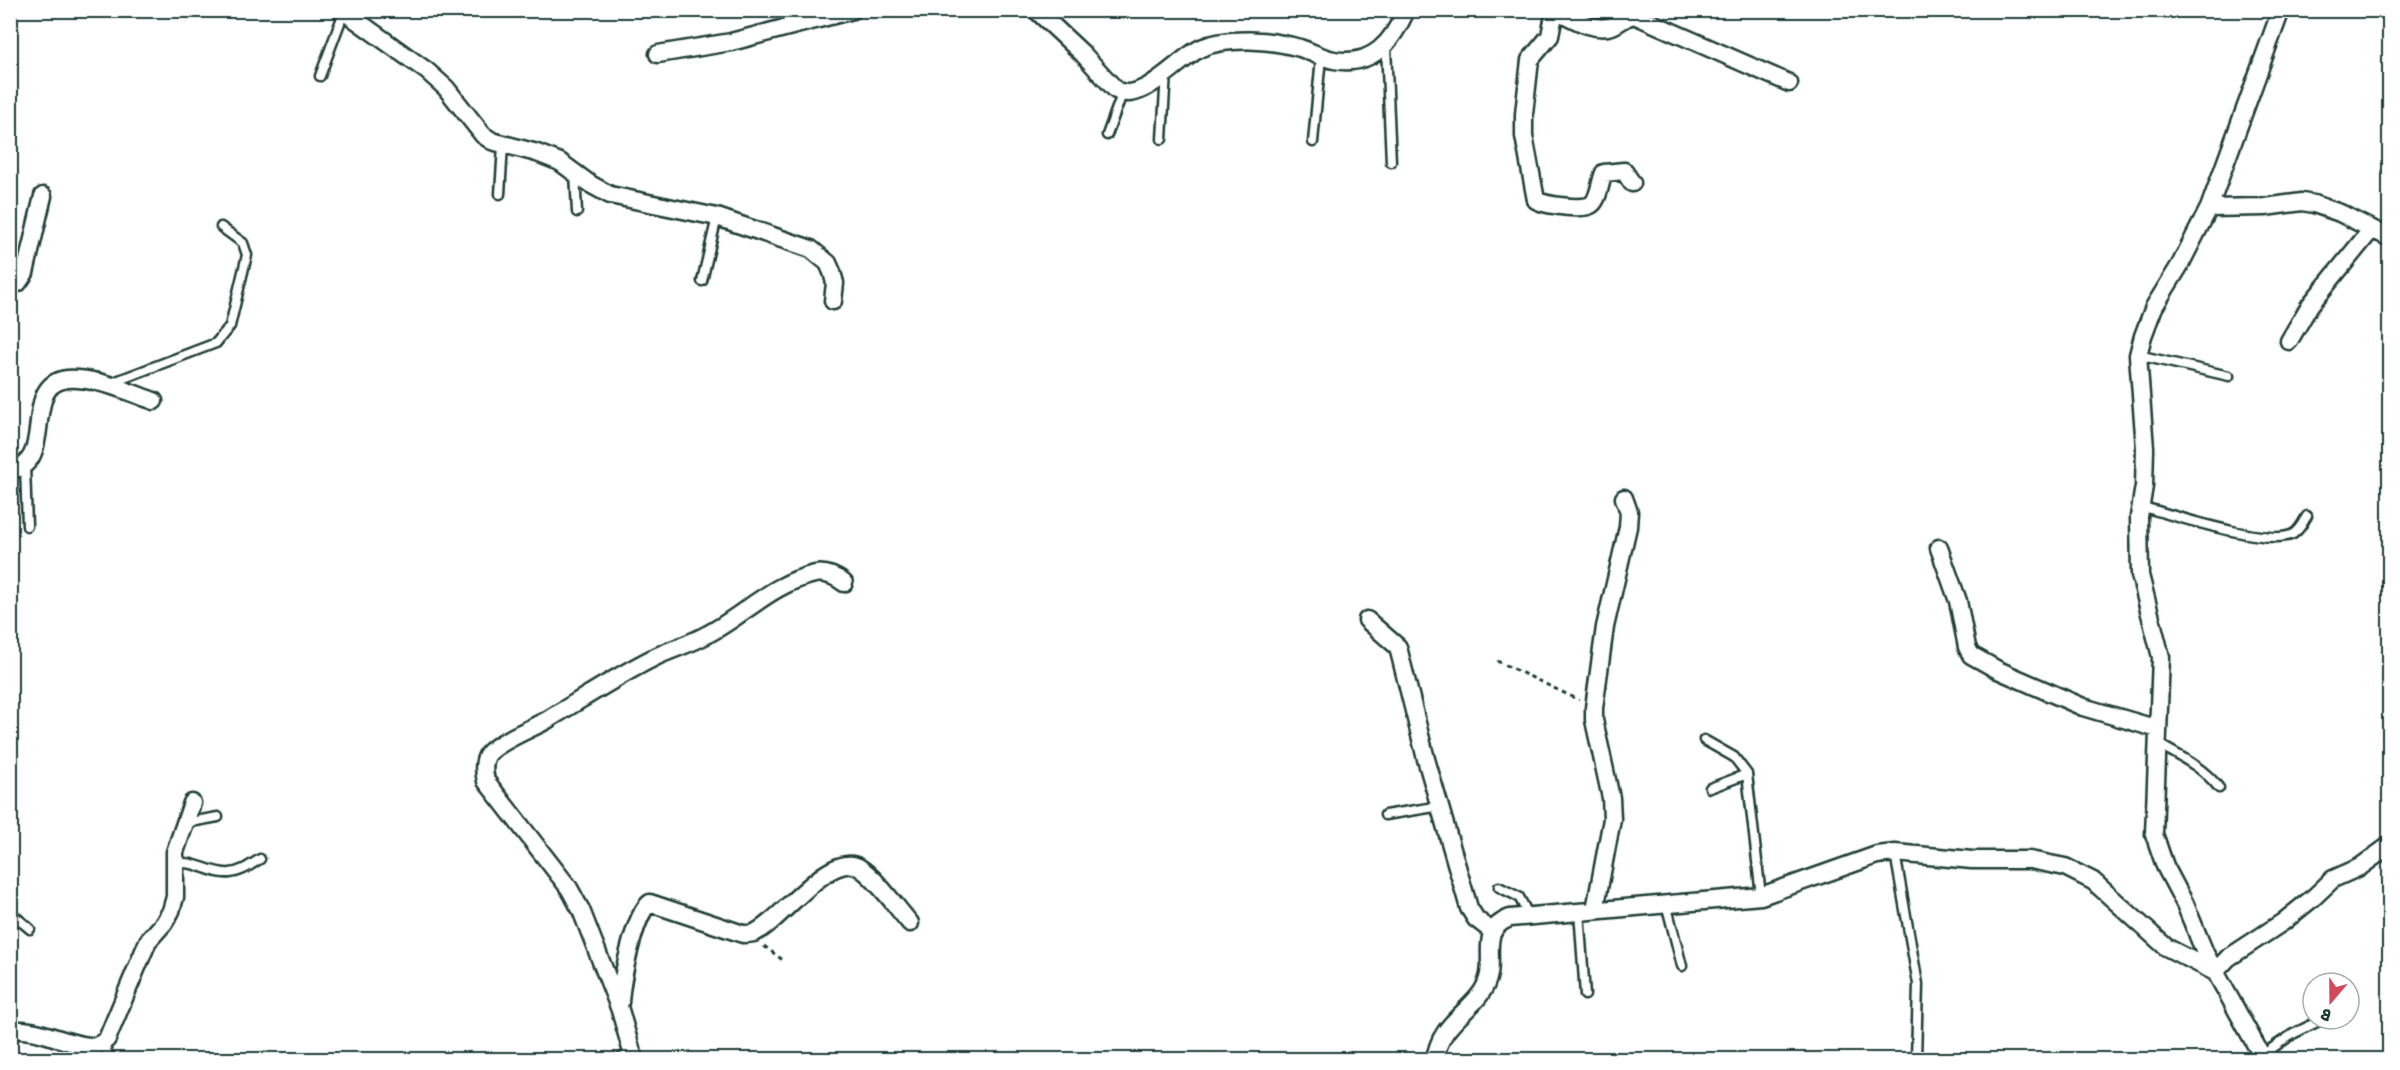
<svg xmlns="http://www.w3.org/2000/svg" width="2400" height="1070" viewBox="0 0 2400 1070" font-family="'Shantell Sans',sans-serif">
  <style>
    .lines { fill: none; stroke-linecap: round; stroke-linejoin: round }
    .service-casing { stroke: #1f3d34; stroke-width: 13 }
    .minor-casing { stroke: #1f3d34; stroke-width: 21 }
    .path { stroke: #1f3d34; stroke-width: 3; stroke-dasharray: 4.5 4.5; stroke-linecap: butt }
    .service { stroke: #fff; stroke-width: 8 }
    .minor { stroke: #fff; stroke-width: 16 }
  </style>
  <rect width="100%" height="100%" fill="#fff"/>
  <filter id="ink" filterUnits="userSpaceOnUse"><feTurbulence type="fractalNoise" baseFrequency=".0167" numOctaves="2"/><feDisplacementMap in="SourceGraphic" scale="12" xChannelSelector="R" yChannelSelector="G"/><feConvolveMatrix kernelMatrix="1 2 1 2 8 2 1 2 1" color-interpolation-filters="sRGB"/></filter>
  <g filter="url(#ink)">
    <g class="lines">
      <g class="service-casing">
        <path id="service" d="M 1386,46 L 1391,162
          M 320,76 L 344,12
          M 1107,135 L 1122,94
          M 1162,139 L 1166,73
          M 1313,142 L 1321,57
          M 575,173 L 577,212
          M 500,194 L 503,145
          M 702,281 L 717,217
          M 2138,355 L 2229,376
          M 111,383 L 216,343 L 230,326 L 247,255 L 243,243 L 221,227
          M 25,465 L 27,526
          M 2140,506 C 2169,514 2269,547 2293,534 C 2300,530 2303,522 2307,516
          M 1704,740 L 1734,757 L 1747,774 L 1761,896
          M 2158,744 C 2181,757 2203,767 2219,788
          M 1710,788 L 1747,774
          M 1385,815 L 1441,806
          M 185,823 L 218,817
          M 1895,853 L 1918,984 L 1916,1060
          M 175,864 C 195,859 211,875 230,873 C 242,872 250,865 260,859
          M 1499,887 L 1519,897 L 1529,916
          M 1666,903 L 1682,966
          M 1579,911 L 1585,995
          M 10,912 L 30,929
          M 103,1042 L 110,1060
          M 2262,1055 L 2293,1034 L 2323,1019
          M 618,1060 L 632,1052"/>
      </g>
      <g class="minor-casing">
        <path id="minor" d="M 342,10 L 427,71 L 446,88 L 483,135 L 492,141 L 537,153 L 560,162 L 590,184 L 610,195 L 717,217 L 811,249 L 828,263 L 832,272 L 835,283 L 833,301
          M 1036,10 L 1083,54 L 1116,90 C 1141,105 1178,59 1201,48 C 1227,36 1273,40 1300,48 C 1312,52 1322,58 1334,60 C 1373,67 1393,41 1406,10
          M 1555,10 L 1550,36 L 1530,60 L 1524,114 L 1524,136 L 1536,200 C 1544,205 1585,211 1592,204 C 1599,198 1600,182 1604,173 L 1624,171 L 1632,183
          M 1556,10 C 1572,18 1593,32 1612,26 C 1620,23 1626,16 1634,15 L 1789,83
          M 658,54 L 731,42 L 853,10
          M 2209,208 L 2265,207 L 2302,202 L 2314,204 L 2340,213 L 2390,238
          M 10,286 L 18,283 L 25,273 L 43,196
          M 2289,341 L 2310,305 L 2372,229
          M 10,470 C 61,464 14,373 78,379 C 105,381 129,392 154,401
          M 1939,548 L 1958,601 L 1967,647 L 1971,655 L 1998,670 L 2083,707 L 2158,729
          M 1367,620 L 1398,647 L 1426,759 L 1469,908 L 1476,919 L 1493,932
          M 1595,910 L 1612,819 L 1611,798 L 1594,720 L 1594,708 L 1605,627 L 1628,527 L 1629,512 L 1624,498
          M 620,1003 C 621,983 634,914 650,903 L 743,934 C 747,934 753,934 756,932 C 782,920 831,849 860,868 C 875,877 897,908 910,923
          M 10,1030 C 39,1027 63,1044 90,1046 C 97,1047 102,1044 107,1039 L 148,941 L 164,923 L 171,911 L 175,897 L 175,852 L 192,803
          M 636,1060 L 632,1052 L 620,1010 L 581,910 L 569,888 L 486,781 C 484,773 483,761 488,754 C 499,741 531,729 547,720 C 582,699 617,676 653,658 C 671,649 691,644 708,634 C 744,615 773,583 815,574 C 826,572 835,576 844,583
          M 1435,1060 C 1440,1017 1483,1009 1489,974 C 1493,951 1481,929 1510,918 L 1761,896 L 1877,855 L 1895,853 L 1972,860 L 2030,860 L 2065,867 L 2093,881 L 2166,947 L 2215,972 L 2228,958 L 2283,922 L 2314,897 L 2333,879 L 2360,867 L 2390,845
          M 2264,1060 L 2205,953 L 2185,904 L 2165,866 L 2154,834 L 2161,657 L 2140,575 L 2139,517 L 2144,486 L 2145,448 L 2138,355 L 2143,336 L 2154,307 L 2180,265 L 2209,208 L 2281,10"/>
      </g>
      <path class="path" d="M 1497,661 L 1579,700
        M 764,946 L 784,961"/>
      <use href="#service" class="service"/>
      <use href="#minor" class="minor"/>
    </g>
  </g>
  <rect width="2400" height="1070" fill="none" stroke="#fff" stroke-width="36"/>
  <rect x="18" y="18" width="2364" height="1034" fill="none" stroke="#1f3d34" stroke-width="2" filter="url(#ink)"/>
  <g transform="translate(2331 1001) rotate(200)"><circle r="28" fill="#ffffff" stroke="#a5b1ae" stroke-width="1.5"/>
  <path d="M0-4.5L10 22L0 15L-10 22Z" fill="#d1495b"/>
  <text y="-9" font-size="16" font-weight="bold" text-anchor="middle" fill="#1f3d34">B</text>
  </g>
</svg>
